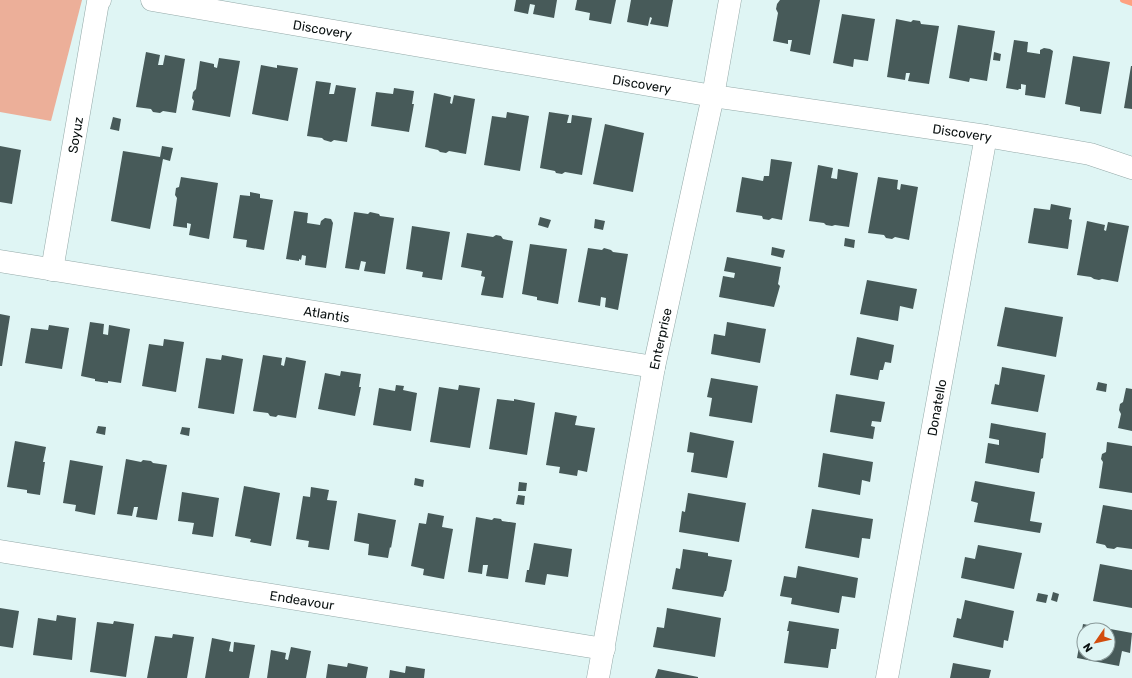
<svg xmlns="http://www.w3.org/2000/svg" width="1132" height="678" viewBox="0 0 1132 678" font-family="Rubik,sans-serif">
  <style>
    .green { fill: #ecaf99 }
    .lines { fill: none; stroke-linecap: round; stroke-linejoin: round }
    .stream { stroke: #fea180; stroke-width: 6 }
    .building { fill: #475a59; fill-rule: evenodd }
    .minor-casing { stroke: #94a9a8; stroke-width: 23 }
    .minor { stroke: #fff; stroke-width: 22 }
    .labels { text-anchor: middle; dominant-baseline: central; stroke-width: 4; stroke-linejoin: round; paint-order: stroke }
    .street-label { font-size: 13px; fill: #091010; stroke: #dff5f4 }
  </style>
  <rect width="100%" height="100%" fill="#dff5f4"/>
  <path class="green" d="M 0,0 L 82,0 L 51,121 L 0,112 Z"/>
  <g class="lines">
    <path class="stream" d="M 1123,0 L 1132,3"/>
  </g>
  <path class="building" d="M 516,0 L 557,0 L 554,18 L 533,14 L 535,5 L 530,4 L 528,14 L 514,11 Z
    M 577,0 L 616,0 L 611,24 L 589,20 L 590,13 L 575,10 Z
    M 631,0 L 673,0 L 668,27 L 650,24 L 652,18 L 650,17 L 648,26 L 627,22 Z
    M 780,0 L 820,0 L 810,55 L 790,51 L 792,40 L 788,40 L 788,44 L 773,41 L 778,13 L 776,9 L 777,4 Z
    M 842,14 L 875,19 L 868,61 L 854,59 L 853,67 L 833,63 Z
    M 896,19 L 911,22 L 913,20 L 920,21 L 921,24 L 939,26 L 929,84 L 908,81 L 910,73 L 906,73 L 905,80 L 887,77 Z
    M 958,25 L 995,31 L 987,81 L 970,78 L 969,82 L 949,78 Z
    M 1014,40 L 1028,42 L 1027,52 L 1040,54 L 1040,50 L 1044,48 L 1050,49 L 1053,51 L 1045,98 L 1025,95 L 1026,85 L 1021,84 L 1021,89 L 1019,89 L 1018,90 L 1006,88 Z
    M 146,52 L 160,55 L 158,65 L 163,65 L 165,55 L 185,59 L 176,113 L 163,111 L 160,113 L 153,112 L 151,109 L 136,107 Z
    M 994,52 L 1001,54 L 1000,61 L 993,60 Z
    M 1073,56 L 1110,62 L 1101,114 L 1080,111 L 1080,107 L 1065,104 Z
    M 219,58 L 240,61 L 230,117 L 192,110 L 194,101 L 192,98 L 193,92 L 196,89 L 200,61 L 214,64 L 214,67 L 217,68 Z
    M 261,65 L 277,68 L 277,65 L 298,68 L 288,121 L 252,114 Z
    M 1131,66 L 1132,66 L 1132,109 L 1124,108 Z
    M 316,81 L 331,83 L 329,94 L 334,94 L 336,85 L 356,88 L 347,142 L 334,140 L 331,142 L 324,140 L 322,138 L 307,136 Z
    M 394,88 L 414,91 L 412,104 L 414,104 L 409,132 L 371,126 L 376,92 L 393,94 Z
    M 434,93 L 451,97 L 450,103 L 452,104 L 454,95 L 475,99 L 466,154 L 449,151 L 446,153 L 440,152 L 438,150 L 425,147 Z
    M 507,112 L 529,116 L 520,171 L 484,165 L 492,116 L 506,118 Z
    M 549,112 L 569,115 L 567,123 L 571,123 L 572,115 L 592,118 L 582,175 L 565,172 L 562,174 L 556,173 L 555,171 L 540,168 Z
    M 113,117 L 121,119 L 119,131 L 110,129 Z
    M 605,124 L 644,133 L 633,192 L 593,184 Z
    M 0,146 L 21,150 L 12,204 L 0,202 Z
    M 162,146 L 173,148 L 170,161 L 163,159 L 150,229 L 111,221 L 123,151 L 160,157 Z
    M 771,159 L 792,162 L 782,220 L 772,218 L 769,220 L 763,219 L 762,216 L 736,212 L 742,177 L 763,181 L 764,176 L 769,176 Z
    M 818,165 L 833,168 L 831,178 L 837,179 L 838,169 L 858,173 L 849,227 L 835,225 L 832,226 L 826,225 L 824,223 L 809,221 Z
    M 181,177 L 218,183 L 209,239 L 189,235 L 191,224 L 187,223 L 187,228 L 173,226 L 177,198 L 175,195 L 176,188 L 179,187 Z
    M 878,177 L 898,180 L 897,189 L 900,190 L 901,184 L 918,187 L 909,240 L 895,237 L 892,239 L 886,238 L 884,235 L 868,233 Z
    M 250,192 L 260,194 L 260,198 L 273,200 L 264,250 L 246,247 L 247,240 L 233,238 L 240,195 L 250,196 Z
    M 1051,204 L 1071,208 L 1069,219 L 1072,220 L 1068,249 L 1028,243 L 1034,208 L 1050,210 Z
    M 294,211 L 308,213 L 307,223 L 320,225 L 321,221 L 325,218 L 331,219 L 333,223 L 326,268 L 305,265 L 306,256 L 302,255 L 301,260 L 299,259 L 299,261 L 286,259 Z
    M 354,212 L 368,214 L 370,212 L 379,214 L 380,216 L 394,218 L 385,274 L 364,271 L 366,262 L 361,261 L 359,270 L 345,268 Z
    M 540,217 L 551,220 L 548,228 L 538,225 Z
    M 595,219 L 605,221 L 603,230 L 594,228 Z
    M 1087,221 L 1105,225 L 1104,230 L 1106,231 L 1108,222 L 1129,226 L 1118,282 L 1102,279 L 1099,280 L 1094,279 L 1091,277 L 1077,275 Z
    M 412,226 L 450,232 L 442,280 L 422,277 L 423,272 L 406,269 Z
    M 467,233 L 493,237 L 496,235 L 501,236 L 503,239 L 513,241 L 503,298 L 481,295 L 485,277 L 481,276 L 482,271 L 461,267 Z
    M 845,238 L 855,240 L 854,248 L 844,246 Z
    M 530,244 L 567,249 L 558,304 L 537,300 L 537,297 L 522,294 Z
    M 772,247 L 785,250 L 783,258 L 771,255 Z
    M 588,248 L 602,250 L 604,248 L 611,250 L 613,252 L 628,254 L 618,310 L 605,307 L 606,298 L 601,297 L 600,306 L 578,302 Z
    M 727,257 L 781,267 L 778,284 L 780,286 L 774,307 L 719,297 L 723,276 L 734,278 L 735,273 L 724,271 Z
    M 867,280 L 917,289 L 913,309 L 900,306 L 898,321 L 860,314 Z
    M 1005,307 L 1063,317 L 1056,357 L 997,346 Z
    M 0,314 L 10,316 L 2,366 L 0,366 Z
    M 90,322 L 104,324 L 103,334 L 108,335 L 109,325 L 130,329 L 121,383 L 108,381 L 108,383 L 95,381 L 95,379 L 81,376 Z
    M 727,322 L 766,329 L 760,363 L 711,354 L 714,334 L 725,336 Z
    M 49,325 L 69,328 L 62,369 L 25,363 L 31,328 L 48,330 Z
    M 857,337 L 894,345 L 891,363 L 885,362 L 883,370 L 880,370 L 878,380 L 850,375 Z
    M 164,339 L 184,342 L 176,392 L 142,386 L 149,344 L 163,346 Z
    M 222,355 L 243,359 L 234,414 L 198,408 L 206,358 L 221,360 Z
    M 263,355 L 282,358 L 281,365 L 284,366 L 286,357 L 306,361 L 296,418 L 278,415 L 276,417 L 270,416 L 268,413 L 253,411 Z
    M 1002,367 L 1045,375 L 1038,412 L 991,404 L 995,384 L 999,385 Z
    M 341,371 L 361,374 L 359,387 L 361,387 L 355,416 L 318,409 L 325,373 L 340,376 Z
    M 711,378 L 758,386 L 752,423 L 709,416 L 712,398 L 707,397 Z
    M 1098,382 L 1107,384 L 1106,392 L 1096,390 Z
    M 396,385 L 404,386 L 403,390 L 417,393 L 411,431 L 373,425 L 379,388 L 395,391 Z
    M 459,385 L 480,388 L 470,448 L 430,442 L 439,387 L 458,390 Z
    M 1126,388 L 1132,389 L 1132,431 L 1118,428 L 1121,414 L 1119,410 L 1120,404 L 1123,402 Z
    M 836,394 L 885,402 L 881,422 L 872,421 L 871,426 L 875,427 L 873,439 L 830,432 Z
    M 497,399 L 514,401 L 514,399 L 535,403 L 527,455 L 489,449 Z
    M 555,412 L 577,416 L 575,425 L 595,428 L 587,472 L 578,470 L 577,476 L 559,473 L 560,467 L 546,465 Z
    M 991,423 L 1046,433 L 1043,458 L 1041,459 L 1039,473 L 985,463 L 988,443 L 999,445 L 999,440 L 989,438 Z
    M 98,426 L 106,427 L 105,435 L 96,433 Z
    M 182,427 L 190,428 L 189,436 L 180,434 Z
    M 690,432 L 734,441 L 727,478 L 691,472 L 694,453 L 687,452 Z
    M 15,441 L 46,447 L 43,462 L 45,462 L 40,495 L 27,493 L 27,490 L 7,487 Z
    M 1107,442 L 1132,446 L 1132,493 L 1099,488 L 1103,462 L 1101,459 L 1102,454 L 1106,452 Z
    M 823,453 L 873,462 L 870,482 L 862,480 L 860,495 L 818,487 Z
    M 126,459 L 141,462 L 143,460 L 151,461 L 153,463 L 167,465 L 157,520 L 136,517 L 138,507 L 134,507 L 132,516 L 117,514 Z
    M 70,460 L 103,466 L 95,515 L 75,511 L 76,505 L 63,503 Z
    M 415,478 L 424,480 L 423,487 L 414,485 Z
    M 975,481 L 1035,492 L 1030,521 L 1042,523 L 1040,533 L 974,522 L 978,503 L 971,501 Z
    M 519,482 L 527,483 L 526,491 L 518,491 Z
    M 244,486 L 280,493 L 271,546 L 250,542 L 251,539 L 235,536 Z
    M 311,487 L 329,490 L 327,500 L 337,501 L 329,550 L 308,547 L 309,541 L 296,539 L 303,496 L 310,497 Z
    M 182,492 L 219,498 L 213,537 L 192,534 L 194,523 L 178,521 Z
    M 688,493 L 746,503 L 739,542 L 679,532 L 682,511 L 685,512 Z
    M 518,495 L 525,496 L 524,505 L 516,504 Z
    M 1103,505 L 1132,510 L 1132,549 L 1117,547 L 1114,549 L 1107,548 L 1105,545 L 1096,543 Z
    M 812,509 L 873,519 L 870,539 L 862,538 L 859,558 L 805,548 Z
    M 358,513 L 396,520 L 391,548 L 390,547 L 388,558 L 368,555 L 369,544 L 354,541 Z
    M 428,513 L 444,516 L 442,527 L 453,529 L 444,579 L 423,575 L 424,569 L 411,566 L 419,523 L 426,524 Z
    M 476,517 L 492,520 L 494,518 L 501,519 L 502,521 L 516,523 L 508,579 L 486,576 L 488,565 L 483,565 L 482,574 L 468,572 Z
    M 534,543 L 572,549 L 568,577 L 547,574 L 545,585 L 525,582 L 527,570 L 529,570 Z
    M 978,545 L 1022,553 L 1014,589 L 961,578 L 965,557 L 975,559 Z
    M 683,549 L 708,553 L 708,556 L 732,560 L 726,591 L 725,591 L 723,597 L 672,589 L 676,568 L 680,569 Z
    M 1100,564 L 1132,570 L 1132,608 L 1093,601 Z
    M 798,566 L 858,578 L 855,598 L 842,596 L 839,613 L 791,604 L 792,598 L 780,596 L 784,576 L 796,578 Z
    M 1053,592 L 1059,594 L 1057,602 L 1051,600 Z
    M 1038,593 L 1048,595 L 1046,603 L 1036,601 Z
    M 965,600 L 1014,611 L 1008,641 L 1004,640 L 1003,648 L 953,637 L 957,618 L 961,619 Z
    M 0,608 L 19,611 L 13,648 L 0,646 Z
    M 667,608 L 721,618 L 715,657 L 653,647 L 657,627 L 664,628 Z
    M 57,615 L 76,618 L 72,660 L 33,655 L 38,618 L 56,621 Z
    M 114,621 L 134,624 L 126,677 L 90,672 L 97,622 L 113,624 Z
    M 789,621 L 839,629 L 836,649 L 831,649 L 828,668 L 784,663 L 789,631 L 787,631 Z
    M 1083,624 L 1132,633 L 1130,653 L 1122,651 L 1119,666 L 1077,658 ZM 1084,630 L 1108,630 L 1108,654 L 1084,654 Z
    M 173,634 L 194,637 L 187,678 L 147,678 L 155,636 L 172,638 Z
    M 212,638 L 231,642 L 229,651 L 233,652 L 234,642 L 255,645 L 249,678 L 205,678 Z
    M 291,647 L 311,651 L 306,678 L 267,678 L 271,650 L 286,653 L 285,659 L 288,660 Z
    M 348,663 L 368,667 L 366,678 L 326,678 L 328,664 L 347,667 Z
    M 953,663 L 991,670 L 989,678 L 950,678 Z
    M 406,666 L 425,669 L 424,678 L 389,678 L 390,670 L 405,673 Z
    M 658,669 L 698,677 L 698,678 L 655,678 Z"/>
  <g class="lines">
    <g class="minor-casing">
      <g id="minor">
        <path id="s1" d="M 152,0 L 713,96 L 986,136 L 1090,154 L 1132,168"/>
        <path id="s2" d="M 0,261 L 654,367"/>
        <path id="s3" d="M 52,270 L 98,2 L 100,0"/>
        <path id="s4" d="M 0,551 L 604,649"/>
        <path id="s5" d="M 598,678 L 654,367 L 713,96 L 730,0"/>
        <path id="s6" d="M 887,678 L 986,136"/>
      </g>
    </g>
    <use href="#minor" class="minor"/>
  </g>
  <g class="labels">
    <g class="street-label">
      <text stroke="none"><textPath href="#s1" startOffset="173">Discovery</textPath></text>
      <text stroke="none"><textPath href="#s1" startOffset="497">Discovery</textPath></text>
      <text stroke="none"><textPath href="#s1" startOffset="821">Discovery</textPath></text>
      <text stroke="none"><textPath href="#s3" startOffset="137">Soyuz</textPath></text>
      <text stroke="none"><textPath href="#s2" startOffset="331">Atlantis</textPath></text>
      <text stroke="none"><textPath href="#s5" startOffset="345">Enterprise</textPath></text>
      <text stroke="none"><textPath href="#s6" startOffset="275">Donatello</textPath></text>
      <text stroke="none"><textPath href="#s4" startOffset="306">Endeavour</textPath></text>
    </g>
  </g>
  <g transform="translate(1096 642) rotate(236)"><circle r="19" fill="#dff5f4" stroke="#899999"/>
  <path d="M0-3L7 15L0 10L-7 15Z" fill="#d24d0e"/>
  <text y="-6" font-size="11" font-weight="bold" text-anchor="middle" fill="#091010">N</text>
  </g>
</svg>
